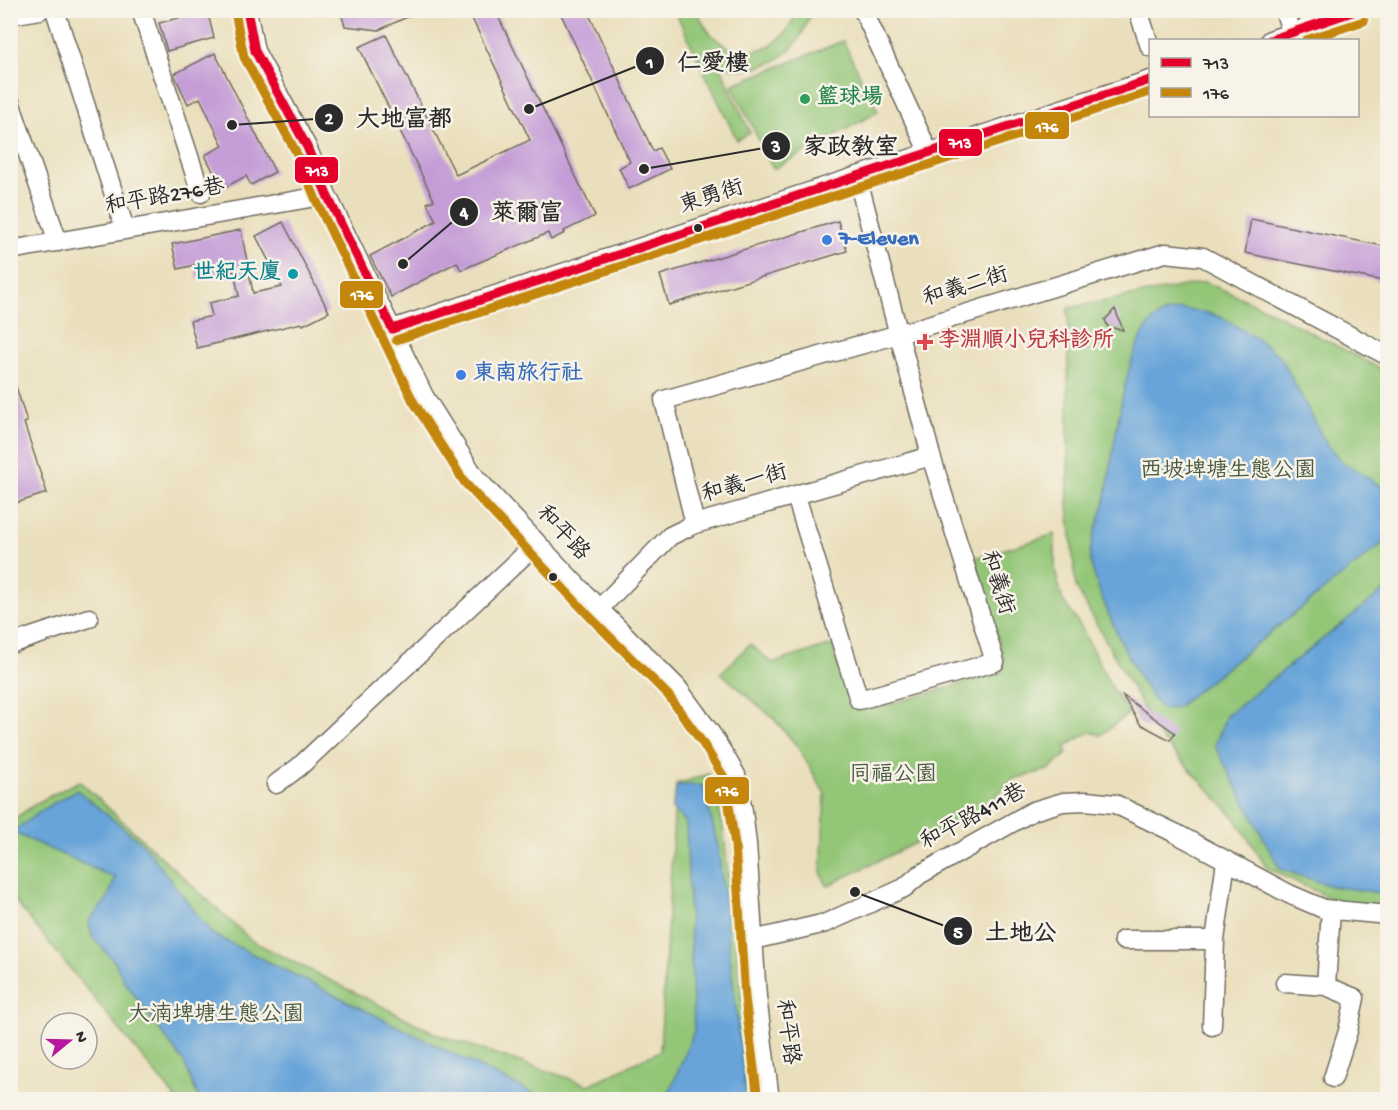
<svg xmlns="http://www.w3.org/2000/svg" width="1398" height="1110" viewBox="0 0 1398 1110" font-family="'Gochi Hand','LXGW WenKai TC',sans-serif">
  <style>
    .green { fill: #93c677; stroke: #5f7851; stroke-width: 1.5 }
    .water { fill: #68a4d9; stroke: #4a6882; stroke-width: 1.5 }
    .building { fill: #c49dd7 }
    .lines { fill: none; stroke-linecap: round; stroke-linejoin: round }
    .minor-casing { stroke: #6e6a5e; stroke-width: 21 }
    .minor { stroke: #fff; stroke-width: 18 }
    .bus-1-casing { stroke: #f7f3e8; stroke-width: 14 }
    .bus-2-casing { stroke: #f7f3e8; stroke-width: 14 }
    .bus-1 { stroke: #e4002b; stroke-width: 9 }
    .bus-2 { stroke: #c4870b; stroke-width: 9 }
    .leisure-dot { fill: #2e9e5b; stroke: #f7f3e8; stroke-width: 2 }
    .bus-dot { fill: #2b2b2b; stroke: #f7f3e8; stroke-width: 2 }
    .shop-dot { fill: #3f7fe0; stroke: #f7f3e8; stroke-width: 2 }
    .culture-dot { fill: #0f9aa8; stroke: #f7f3e8; stroke-width: 2 }
    .health-dot { fill: #e0444e; stroke: #f7f3e8; stroke-width: 2 }
    .labels { text-anchor: middle; dominant-baseline: central; stroke-width: 5; stroke-linejoin: round; paint-order: stroke }
    .leisure-label { font-size: 22px; font-weight: bold; fill: #27864d; stroke: #f7f3e8; text-anchor: start }
    .street-label { font-size: 22px; fill: #2b2b2b; stroke: #f7f3e8 }
    .shop-label { font-size: 22px; font-weight: bold; fill: #366cbe; stroke: #f7f3e8; text-anchor: start }
    .culture-label { font-size: 22px; font-weight: bold; fill: #0d838f; stroke: #f7f3e8; text-anchor: end }
    .health-label { font-size: 22px; font-weight: bold; fill: #be3a42; stroke: #f7f3e8; text-anchor: start }
    .park-label { font-size: 22px; fill: #4a5a42; stroke: #f7f3e8 }
    .leader { fill: none; stroke: #2b2b2b; stroke-width: 2 }
    .callout-dot { fill: #2b2b2b; stroke: #f7f3e8; stroke-width: 2 }
    .mark-label { font-size: 18px; text-anchor: middle; font-weight: bold; fill: #fff }
    .callout-label { font-size: 24px; text-anchor: middle; font-weight: bold; fill: #2b2b2b; stroke: #f7f3e8; stroke-width: 5; stroke-linejoin: round; paint-order: stroke }
    .line-badge { stroke: #f7f3e8; stroke-width: 2 }
    .badge-label { font-size: 16px; text-anchor: middle; font-weight: bold; fill: #fff }
  </style>
  <rect width="100%" height="100%" fill="#f7f3e8"/>
  <filter id="ink" filterUnits="userSpaceOnUse"><feTurbulence type="fractalNoise" baseFrequency=".0167" numOctaves="2"/><feDisplacementMap in="SourceGraphic" scale="12" xChannelSelector="R" yChannelSelector="G"/><feConvolveMatrix kernelMatrix="1 2 1 2 8 2 1 2 1" color-interpolation-filters="sRGB"/></filter>
  <filter id="wash" filterUnits="userSpaceOnUse"><feTurbulence type="fractalNoise" baseFrequency=".008" numOctaves="4" result="noise"/><feDisplacementMap in="SourceGraphic" scale="24" xChannelSelector="R" yChannelSelector="G"/><feGaussianBlur stdDeviation="1.35" result="paint"/><feColorMatrix in="noise" values="0 0 0 0 0 0 0 0 0 0 0 0 0 0 0 0 0 1.4 0 .05"/><feComposite in="paint" operator="in"/></filter>
  <g filter="url(#wash)">
    <rect width="100%" height="100%" fill="#eadfbc"/>
    <path class="green" d="M 675,11 L 697,11 C 702,21 706,30 715,38 C 745,65 787,47 796,11 L 812,11 C 808,19 805,29 800,37 C 788,58 763,70 739,69 C 733,68 726,66 720,65 L 750,133 L 737,140 Z
      M 843,41 L 878,112 L 773,169 L 732,85 Z
      M 1205,282 L 1262,307 L 1387,372 L 1387,908 L 1334,900 L 1267,868 L 1235,818 L 1159,736 L 1076,587 L 1068,505 L 1068,308 Z
      M 1055,534 L 1055,569 L 1062,599 L 1081,627 L 1111,686 L 1129,713 L 1101,735 L 1090,732 L 1066,746 L 1067,754 L 1048,770 L 1013,779 L 981,811 L 827,886 L 821,872 L 825,794 L 798,747 L 773,718 L 721,673 L 750,644 L 772,663 L 832,645 L 845,687 L 856,707 L 880,707 L 1000,673 L 1004,665 L 1002,653 L 975,558 Z
      M 709,774 L 722,819 L 753,1099 L 176,1099 L 11,896 L 10,822 L 37,803 L 79,781 L 252,941 L 439,1035 L 589,1085 L 660,1051 L 676,784 Z"/>
    <path class="water" d="M 1182,309 L 1203,312 L 1221,317 L 1256,338 L 1280,356 L 1327,445 L 1341,461 L 1387,490 L 1388,539 L 1177,707 L 1164,710 C 1144,700 1087,575 1090,552 C 1093,532 1103,514 1106,495 C 1115,451 1122,346 1156,318 C 1163,312 1173,311 1182,309 Z
      M 1387,588 L 1387,894 L 1331,886 L 1280,869 L 1215,746 L 1226,716 Z
      M 677,785 L 703,785 L 718,846 L 746,1099 L 667,1099 L 694,1031 L 686,822 L 672,809 Z
      M 77,790 L 144,845 L 212,934 L 538,1096 L 570,1094 L 585,1099 L 199,1099 L 184,1062 L 124,981 L 115,962 L 92,937 L 89,921 L 108,898 L 115,878 L 12,832 L 47,807 Z"/>
    <g id="blocks">
      <path class="building" d="M 177,10 L 207,10 L 214,38 L 167,51 L 159,23 L 179,18 Z
        M 340,10 L 422,10 L 379,30 L 345,26 Z
        M 468,10 L 495,10 L 595,216 L 564,231 L 565,233 L 551,240 L 548,233 L 461,270 L 457,262 L 391,297 L 370,256 L 436,221 L 427,203 L 434,200 L 359,47 L 386,35 L 456,175 L 530,140 Z
        M 559,10 L 587,10 L 653,151 L 659,148 L 670,169 L 629,189 L 619,168 L 630,162 Z
        M 215,53 L 275,172 L 251,185 L 246,176 L 222,189 L 205,155 L 223,146 L 200,98 L 188,104 L 174,74 Z
        M 1251,219 L 1388,247 L 1388,282 L 1245,253 Z
        M 838,221 L 847,251 L 669,305 L 660,275 Z
        M 283,222 L 329,312 L 303,325 L 301,323 L 197,348 L 190,321 L 212,316 L 209,303 L 239,296 L 234,271 L 197,279 L 195,265 L 178,269 L 172,244 L 241,230 L 253,293 L 282,287 L 256,236 Z
        M 1115,309 L 1123,330 L 1108,327 L 1105,320 Z
        M 10,380 L 14,380 L 27,422 L 24,423 L 47,493 L 10,505 Z
        M 1122,695 L 1175,733 L 1170,740 L 1140,724 Z"/>
    </g>
  </g>
  <g filter="url(#ink)">
    <use href="#blocks" fill-opacity="0" stroke="#6e6a5e" stroke-width="1.5"/>
    <g class="lines">
      <g class="minor-casing">
        <path id="minor" d="M 55,10 L 125,229
          M 141,10 L 201,193
          M 247,10 L 255,51 L 307,147 L 327,195 L 424,396 L 475,477 L 599,609 L 677,687 L 712,735 L 736,775 L 743,811 L 747,844 L 757,997 L 770,1100
          M 863,10 L 929,153
          M 1138,10 L 1150,47
          M 1284,10 L 1292,33
          M 10,15 L 40,10
          M 1270,40 L 1360,10
          M 10,102 L 58,242
          M 10,250 L 327,195
          M 392,329 L 1150,80
          M 796,496 L 859,700 L 995,662 L 931,456 L 857,176
          M 695,524 L 664,400 L 899,334 L 1165,253 L 1203,257 L 1388,356
          M 599,609 L 670,536 L 695,524 L 931,456
          M 10,644 L 89,618
          M 276,784 L 299,767 L 537,543
          M 1331,910 L 1326,986 L 1355,998 L 1348,1031 L 1333,1078
          M 753,940 L 826,923 L 904,888 L 919,875 L 1033,811 L 1063,802 L 1086,801 L 1115,804 L 1175,833 L 1289,894 L 1324,909 L 1388,915
          M 1123,940 L 1215,940
          M 1285,983 L 1326,986
          M 1212,1026 L 1215,940 L 1226,861"/>
      </g>
      <use href="#minor" class="minor"/>
      <g class="bus-1-casing">
        <path id="bus-1" d="M 247,10 L 255,51 L 307,147 L 327,195 L 392,329
          M 1270,40 L 1358,10
          M 392,329 L 1150,80"/>
      </g>
      <g class="bus-2-casing">
        <path id="bus-2" d="M 235,12 L 244,57 L 296,152 L 316,200 L 413,401 L 465,483 L 590,617 L 668,695 L 702,742 L 725,779 L 735,845 L 745,998 L 758,1100
          M 1306,40 L 1364,21
          M 396,340 L 1150,92"/>
      </g>
      <use href="#bus-1" class="bus-1"/>
      <use href="#bus-2" class="bus-2"/>
    </g>
  </g>
  <circle class="leisure-dot" cx="805" cy="99" r="6"/>
  <g class="bus-dot">
    <circle cx="698" cy="228" r="5"/>
    <circle cx="553" cy="577" r="5"/>
  </g>
  <g class="shop-dot">
    <circle cx="827" cy="240" r="6"/>
    <circle cx="461" cy="375" r="6"/>
  </g>
  <circle class="culture-dot" cx="293" cy="274" r="6"/>
  <path class="health-dot" d="M922 333h6v6h6v6h-6v6h-6v-6h-6v-6h6z"/>
  <g class="labels">
    <g class="leisure-label">
      <text x="817" y="99">籃球場</text>
    </g>
    <g class="street-label">
      <text transform="translate(165 198) rotate(-10)">和平路276巷</text>
      <text transform="translate(712 198) rotate(-18)">東勇街</text>
      <text transform="translate(966 288) rotate(-17)">和義二街</text>
      <text transform="translate(745 485) rotate(-16)">和義一街</text>
      <text transform="translate(562 534) rotate(47)">和平路</text>
      <text transform="translate(996 583) rotate(73)">和義街</text>
      <text transform="translate(974 818) rotate(-28)">和平路411巷</text>
      <text transform="translate(786 1032) rotate(83)">和平路</text>
    </g>
    <g class="shop-label">
      <text x="839" y="240">7-Eleven</text>
      <text x="473" y="375">東南旅行社</text>
    </g>
    <g class="culture-label">
      <text x="281" y="274">世紀天廈</text>
    </g>
    <g class="health-label">
      <text x="938" y="342">李淵順小兒科診所</text>
    </g>
    <g class="park-label">
      <text x="1228" y="472">西坡埤塘生態公園</text>
      <text x="893" y="776">同福公園</text>
      <text x="216" y="1016">大湳埤塘生態公園</text>
    </g>
  </g>
  <path class="leader" d="M529 109L650 61M232 125L329 118M644 169L776 146M403 264L464 212M855 892L958 931"/>
  <g class="callout-dot">
    <circle cx="529" cy="109" r="6"/>
    <circle cx="232" cy="125" r="6"/>
    <circle cx="644" cy="169" r="6"/>
    <circle cx="403" cy="264" r="6"/>
    <circle cx="855" cy="892" r="6"/>
    <circle cx="650" cy="61" r="15"/>
    <circle cx="329" cy="118" r="15"/>
    <circle cx="776" cy="146" r="15"/>
    <circle cx="464" cy="212" r="15"/>
    <circle cx="958" cy="931" r="15"/>
  </g>
  <g class="mark-label">
    <text x="650" y="68">1</text>
    <text x="329" y="124">2</text>
    <text x="776" y="152">3</text>
    <text x="464" y="218">4</text>
    <text x="958" y="938">5</text>
  </g>
  <g class="callout-label">
    <text x="713" y="70">仁愛樓</text>
    <text x="404" y="126">大地富都</text>
    <text x="851" y="154">家政教室</text>
    <text x="527" y="220">萊爾富</text>
    <text x="1021" y="940">土地公</text>
  </g>
  <g class="line-badge">
    <rect x="1024" y="111" width="46" height="29" rx="6" fill="#c4870b"/>
    <rect x="938" y="128" width="45" height="29" rx="6" fill="#e4002b"/>
    <rect x="294" y="156" width="45" height="28" rx="6" fill="#e4002b"/>
    <rect x="339" y="280" width="45" height="29" rx="6" fill="#c4870b"/>
    <rect x="704" y="776" width="46" height="29" rx="6" fill="#c4870b"/>
  </g>
  <g class="badge-label">
    <text x="1047" y="132">176</text>
    <text x="960" y="148">713</text>
    <text x="317" y="176">713</text>
    <text x="362" y="300">176</text>
    <text x="727" y="796">176</text>
  </g>
  <rect width="1398" height="1110" fill="none" stroke="#f7f3e8" stroke-width="36"/>
  <rect x="1149" y="39" width="210" height="78" fill="#f7f3e8" stroke="#a5a39c" stroke-width="1.5"/>
  <rect x="1161" y="58" width="30" height="9" fill="#e4002b" stroke="#a5a39c" stroke-width="1.5"/>
  <text x="1203" y="69" font-size="18" fill="#2b2b2b">713</text>
  <rect x="1161" y="88" width="30" height="9" fill="#c4870b" stroke="#a5a39c" stroke-width="1.5"/>
  <text x="1203" y="99" font-size="18" fill="#2b2b2b">176</text>
  <g transform="translate(69 1041) rotate(71)"><circle r="28" fill="#f7f3e8" stroke="#a5a39c" stroke-width="1.5"/>
  <path d="M0-4.5L10 22L0 15L-10 22Z" fill="#b5179e"/>
  <text y="-9" font-size="16" font-weight="bold" text-anchor="middle" fill="#2b2b2b">N</text>
  </g>
</svg>
